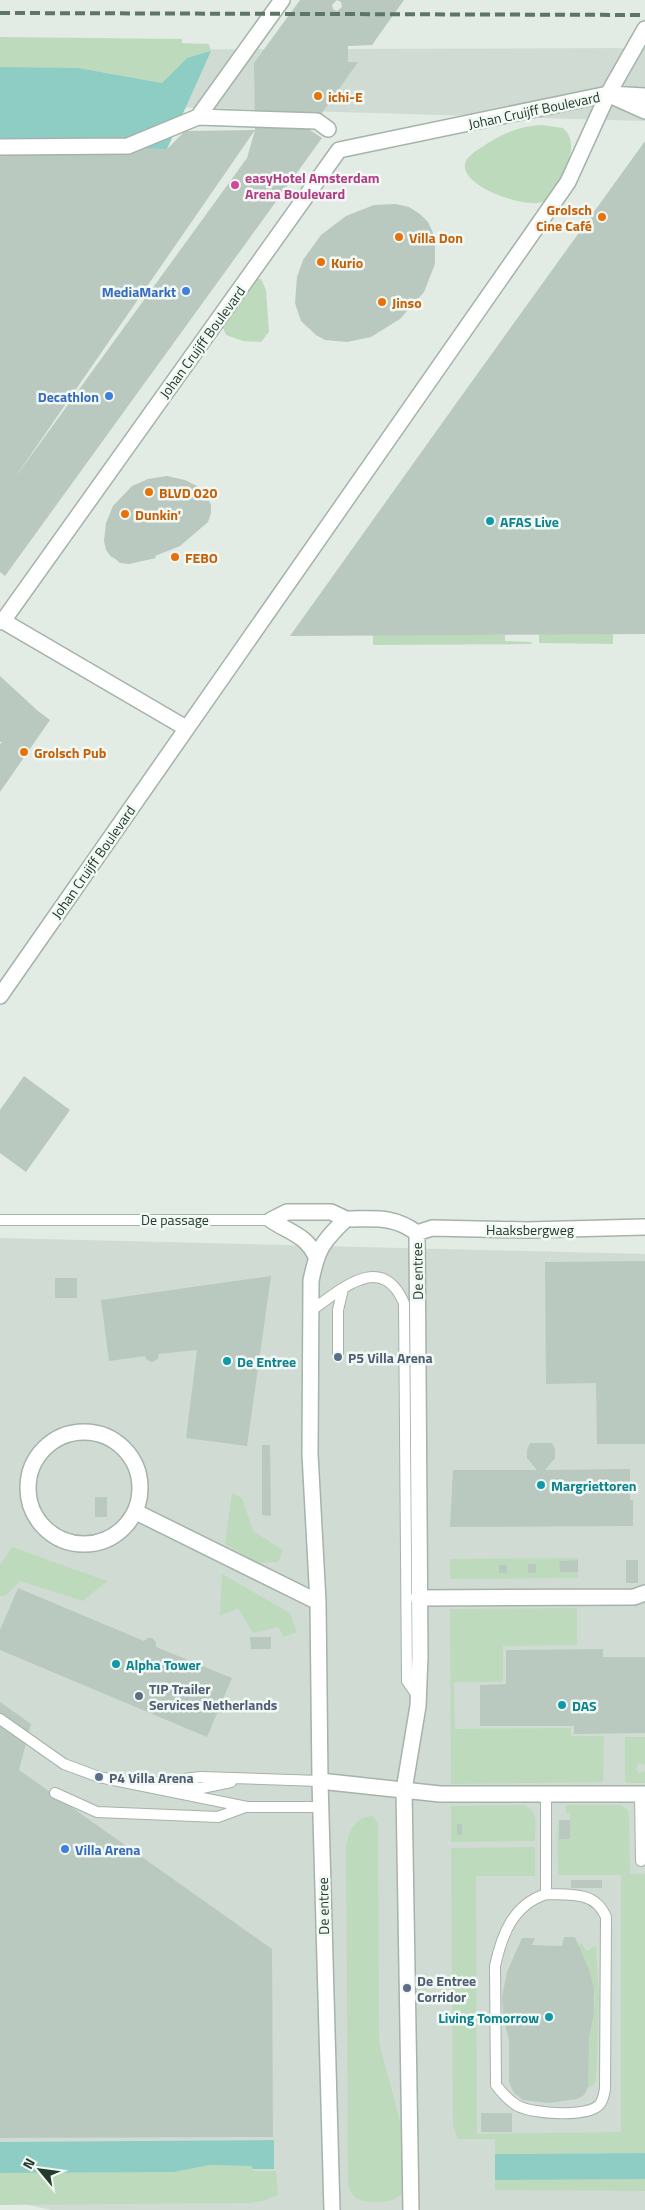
<svg xmlns="http://www.w3.org/2000/svg" width="645" height="2210" viewBox="0 0 645 2210" font-family="'Titillium Web',sans-serif">
  <style>
    .built { fill: #d0dbd3 }
    .green { fill: #bddbbc }
    .water { fill: #8dcdc4 }
    .building { fill: #bac9bf }
    .lines { fill: none; stroke-linecap: round; stroke-linejoin: round }
    .service-casing { stroke: #a5b3aa; stroke-width: 12 }
    .pedestrian-casing { stroke: #a5b3aa; stroke-width: 18 }
    .minor-casing { stroke: #a5b3aa; stroke-width: 18 }
    .service { stroke: #fff; stroke-width: 10 }
    .pedestrian { stroke: #fff; stroke-width: 15 }
    .minor { stroke: #fff; stroke-width: 15 }
    .rail { stroke: #5e7668; stroke-width: 4; stroke-dasharray: 10 5; stroke-linecap: butt }
    .food-dot { fill: #e8710a; stroke: #f2f8f3; stroke-width: 2 }
    .hotel-dot { fill: #d1479c; stroke: #f2f8f3; stroke-width: 2 }
    .shop-dot { fill: #3f7fe0; stroke: #f2f8f3; stroke-width: 2 }
    .culture-dot { fill: #0f9aa8; stroke: #f2f8f3; stroke-width: 2 }
    .service-dot { fill: #5c6f8a; stroke: #f2f8f3; stroke-width: 2 }
    .labels { text-anchor: middle; dominant-baseline: central; stroke-width: 5; stroke-linejoin: round; paint-order: stroke }
    .food-label { font-size: 14px; font-weight: bold; fill: #c56008; stroke: #f2f8f3; text-anchor: start }
    .street-label { font-size: 14px; fill: #233b2e; stroke: #f2f8f3 }
    .hotel-label { font-size: 14px; font-weight: bold; fill: #b23c85; stroke: #f2f8f3; text-anchor: start }
    .shop-label { font-size: 14px; font-weight: bold; fill: #366cbe; stroke: #f2f8f3; text-anchor: end }
    .culture-label { font-size: 14px; font-weight: bold; fill: #0d838f; stroke: #f2f8f3; text-anchor: start }
    .service-label { font-size: 14px; font-weight: bold; fill: #4e5e75; stroke: #f2f8f3; text-anchor: start }
  </style>
  <rect width="100%" height="100%" fill="#e2ebe4"/>
  <path class="built" d="M 645,48 L 645,121 L 0,102 L 0,50 Z
    M 0,1238 L 645,1254 L 645,2210 L 52,2210 L 0,2199 Z"/>
  <path class="green" d="M 0,37 L 182,39 L 182,43 L 209,44 L 211,51 L 187,58 L 162,83 L 78,68 L 0,67 Z
    M 542,125 L 563,128 C 574,138 572,150 568,163 C 563,176 557,194 545,201 C 528,211 451,184 467,159 C 471,154 477,150 482,147 C 501,134 519,126 542,125 Z
    M 253,279 L 261,279 L 266,290 L 269,332 L 261,342 L 243,341 L 226,335 L 222,325 Z
    M 539,634 L 613,634 L 613,644 L 539,643 Z
    M 373,635 L 505,635 L 505,641 L 531,642 L 532,644 L 373,645 Z
    M 232,1493 L 242,1498 L 253,1531 L 283,1550 L 278,1562 L 257,1563 L 225,1544 Z
    M 12,1547 L 107,1581 L 83,1601 L 20,1581 L 5,1596 L 0,1596 L 0,1565 Z
    M 578,1558 L 578,1560 L 559,1561 L 560,1572 L 578,1572 L 578,1578 L 450,1579 L 450,1559 Z
    M 222,1574 L 290,1613 L 297,1632 L 284,1637 L 278,1627 L 253,1633 L 238,1608 L 220,1616 Z
    M 577,1608 L 577,1645 L 503,1646 L 503,1682 L 454,1682 L 455,1729 L 571,1728 L 571,1736 L 604,1736 L 603,1782 L 451,1784 L 450,1609 Z
    M 625,1737 L 645,1737 L 645,1765 L 639,1763 L 636,1769 L 639,1773 L 645,1771 L 645,1783 L 628,1783 L 625,1781 Z
    M 524,1805 C 539,1810 535,1828 535,1841 L 451,1842 L 451,1806 Z
    M 566,1805 L 620,1805 L 628,1810 L 629,1816 L 630,1874 L 645,1874 L 645,2153 L 495,2154 L 495,2139 L 458,2139 L 453,2125 L 451,1848 L 535,1847 L 535,1876 L 476,1876 L 477,2134 L 621,2132 L 621,1875 L 558,1875 L 557,1820 L 559,1839 L 570,1838 L 570,1813 L 566,1813 Z
    M 373,1816 L 378,1823 L 379,2042 L 402,2129 L 402,2193 C 396,2204 366,2204 356,2198 C 351,2194 350,2190 348,2184 L 346,1846 C 349,1831 356,1816 373,1816 Z
    M 582,1943 L 586,1951 L 596,1946 L 599,1998 L 596,2080 L 593,2086 L 588,2088 L 589,2039 L 594,2013 L 595,1997 L 590,1972 L 578,1945 Z
    M 210,2165 L 251,2166 L 253,2171 L 276,2171 L 278,2195 L 262,2201 L 248,2203 L 0,2205 L 0,2173 L 174,2172 Z
    M 645,2179 L 645,2191 L 495,2190 L 495,2180 Z"/>
  <path class="water" d="M 211,51 L 167,149 L 0,148 L 0,67 L 78,68 L 162,83 L 187,58 Z
    M 274,2140 L 274,2169 L 253,2169 L 251,2166 L 210,2165 L 174,2172 L 0,2173 L 0,2142 Z
    M 645,2153 L 645,2179 L 495,2180 L 495,2154 Z"/>
  <path class="building" d="M 300,0 L 337,0 L 332,5 L 333,9 L 337,11 L 342,7 L 341,2 L 337,0 L 404,0 L 372,45 L 348,46 L 348,62 L 358,62 L 310,130 L 322,138 L 5,576 L 0,572 L 0,150 L 167,149 L 185,131 L 255,130 L 14,479 L 247,158 L 255,130 L 254,63 Z
    M 645,141 L 645,634 L 290,636 L 460,398 Z
    M 396,204 L 409,207 L 420,214 L 428,222 L 435,237 L 435,264 L 424,292 L 400,319 L 371,337 L 347,342 L 325,340 L 316,335 L 301,321 L 295,303 L 297,277 L 303,260 L 321,235 L 346,216 L 374,205 Z
    M 167,476 L 185,480 L 201,488 L 208,495 L 210,504 L 211,503 L 211,513 L 208,522 L 180,546 L 155,556 L 156,558 L 129,564 L 120,563 L 113,557 L 112,558 L 106,550 L 104,541 L 106,523 L 113,506 L 132,486 L 148,479 Z
    M 0,676 L 38,711 L 50,720 L 0,792 L 0,744 L 2,742 L 0,742 Z
    M 24,1076 L 70,1110 L 26,1172 L 0,1153 L 0,1110 Z
    M 645,1261 L 645,1444 L 597,1444 L 596,1383 L 546,1384 L 545,1262 Z
    M 271,1276 L 247,1446 L 186,1438 L 197,1350 L 159,1354 L 158,1359 L 152,1362 L 147,1360 L 145,1356 L 109,1361 L 101,1300 Z
    M 55,1278 L 77,1278 L 77,1298 L 55,1298 Z
    M 530,1443 L 552,1443 L 555,1450 L 555,1458 L 545,1470 L 630,1469 L 630,1500 L 633,1500 L 633,1526 L 450,1527 L 453,1470 L 537,1470 L 527,1458 L 527,1450 Z
    M 262,1445 L 270,1445 L 271,1516 L 262,1515 Z
    M 95,1497 L 107,1497 L 107,1517 L 95,1517 Z
    M 578,1560 L 578,1572 L 560,1572 L 559,1561 Z
    M 626,1560 L 638,1560 L 638,1583 L 626,1583 Z
    M 528,1564 L 536,1564 L 536,1573 L 528,1573 Z
    M 499,1565 L 507,1565 L 507,1573 L 499,1573 Z
    M 18,1588 L 144,1641 L 147,1638 L 152,1638 L 156,1642 L 156,1647 L 232,1678 L 207,1737 L 0,1650 L 0,1630 Z
    M 250,1637 L 271,1637 L 271,1649 L 251,1649 Z
    M 603,1649 L 603,1657 L 645,1657 L 645,1733 L 574,1734 L 574,1726 L 480,1726 L 480,1685 L 506,1684 L 506,1650 Z
    M 0,1702 L 31,1724 L 19,1770 L 272,1949 L 273,2137 L 0,2138 Z
    M 559,1820 L 570,1820 L 570,1839 L 559,1839 Z
    M 457,1824 L 462,1824 L 462,1835 L 457,1835 Z
    M 571,1880 L 602,1880 L 602,1888 L 571,1888 Z
    M 564,1937 L 575,1937 L 590,1972 L 594,1989 L 594,2013 L 589,2039 L 588,2088 L 584,2095 L 577,2099 L 549,2103 L 523,2100 L 514,2093 L 509,2082 L 509,2040 L 504,2021 L 502,1997 L 507,1972 L 522,1938 L 535,1938 L 532,1945 L 562,1946 Z
    M 481,2113 L 512,2113 L 512,2132 L 481,2132 Z"/>
  <g class="lines">
    <g class="service-casing">
      <path id="service" d="M 0,1220 L 271,1220
        M 309,1312 C 340,1291 381,1250 404,1303 L 407,1681 L 418,1697
        M 338,1357 L 338,1310 L 343,1289
        M 0,1719 L 64,1764 L 99,1777 L 247,1807 L 321,1807
        M 148,1783 L 201,1777 L 320,1781
        M 169,1786 L 202,1788 L 231,1782
        M 55,1793 L 97,1812 L 218,1817 L 245,1807
        M 546,1794 L 546,1894
        M 640,1794 L 641,1861
        M 546,1894 C 571,1895 595,1891 606,1917 L 605,2089 C 604,2095 603,2100 600,2104 C 589,2118 533,2114 518,2106 C 509,2101 502,2093 496,2085 L 495,1966 C 502,1934 513,1905 546,1894 Z"/>
    </g>
    <g class="pedestrian-casing">
      <path id="pedestrian" d="M 616,98 L 645,111
        M 198,117 L 282,0
        M 0,147 L 128,146 L 198,117 L 317,121 L 328,129
        M 3,621 L 186,728
        M 0,622 L 3,621 L 339,150 L 608,94 L 645,96
        M 0,996 L 568,182 L 608,94 L 645,29"/>
    </g>
    <g class="minor-casing">
      <path id="minor" d="M 417,1233 L 432,1228 L 527,1230 L 645,1227
        M 316,1257 C 307,1235 288,1232 271,1220 L 287,1212 L 331,1212 L 346,1219
        M28 1488a56 56 0 1 1 112 0a56 56 0 1 1-112 0Z
        M 136,1512 L 318,1602
        M 418,1598 L 634,1597 L 645,1593
        M 320,1781 L 440,1794 L 645,1794
        M 332,2210 L 320,1781 L 318,1602 L 310,1454 L 311,1281 C 317,1249 323,1241 346,1219 C 374,1219 393,1215 417,1233
        M 411,2210 L 404,1790 L 418,1706 L 420,1656 L 417,1233"/>
    </g>
    <use href="#service" class="service"/>
    <use href="#pedestrian" class="pedestrian"/>
    <use href="#minor" class="minor"/>
    <path class="rail" d="M 0,13 L 645,15"/>
  </g>
  <g class="food-dot">
    <circle cx="318" cy="96" r="5"/>
    <circle cx="602" cy="217" r="5"/>
    <circle cx="399" cy="237" r="5"/>
    <circle cx="321" cy="262" r="5"/>
    <circle cx="382" cy="302" r="5"/>
    <circle cx="149" cy="492" r="5"/>
    <circle cx="125" cy="514" r="5"/>
    <circle cx="175" cy="557" r="5"/>
    <circle cx="24" cy="752" r="5"/>
  </g>
  <circle class="hotel-dot" cx="235" cy="185" r="5"/>
  <g class="shop-dot">
    <circle cx="186" cy="291" r="5"/>
    <circle cx="109" cy="396" r="5"/>
    <circle cx="65" cy="1849" r="5"/>
  </g>
  <g class="culture-dot">
    <circle cx="490" cy="521" r="5"/>
    <circle cx="227" cy="1361" r="5"/>
    <circle cx="541" cy="1485" r="5"/>
    <circle cx="116" cy="1664" r="5"/>
    <circle cx="562" cy="1705" r="5"/>
    <circle cx="549" cy="2017" r="5"/>
  </g>
  <g class="service-dot">
    <circle cx="338" cy="1357" r="5"/>
    <circle cx="139" cy="1696" r="5"/>
    <circle cx="99" cy="1777" r="5"/>
    <circle cx="407" cy="1988" r="5"/>
  </g>
  <g class="labels">
    <g class="food-label">
      <text x="328" y="96">ichi-E</text>
      <text x="592" y="209" text-anchor="end">Grolsch<tspan x="592" dy="16">Cine Café</tspan></text>
      <text x="409" y="237">Villa Don</text>
      <text x="331" y="262">Kurio</text>
      <text x="392" y="302">Jinso</text>
      <text x="159" y="492">BLVD 020</text>
      <text x="135" y="514">Dunkin'</text>
      <text x="185" y="557">FEBO</text>
      <text x="34" y="752">Grolsch Pub</text>
    </g>
    <g class="street-label">
      <text transform="translate(534 110) rotate(-12)">Johan Cruijff Boulevard</text>
      <text transform="translate(202 342) rotate(-54)">Johan Cruijff Boulevard</text>
      <text transform="translate(93 862) rotate(-55)">Johan Cruijff Boulevard</text>
      <text x="175" y="1219">De passage</text>
      <text x="530" y="1229">Haaksbergweg</text>
      <text transform="translate(417 1271) rotate(-91)">De entree</text>
      <text transform="translate(323 1906) rotate(-91)">De entree</text>
    </g>
    <g class="hotel-label">
      <text x="245" y="177">easyHotel Amsterdam<tspan x="245" dy="16">Arena Boulevard</tspan></text>
    </g>
    <g class="shop-label">
      <text x="176" y="291">MediaMarkt</text>
      <text x="99" y="396">Decathlon</text>
      <text x="75" y="1849" text-anchor="start">Villa Arena</text>
    </g>
    <g class="culture-label">
      <text x="500" y="521">AFAS Live</text>
      <text x="237" y="1361">De Entree</text>
      <text x="551" y="1485">Margriettoren</text>
      <text x="126" y="1664">Alpha Tower</text>
      <text x="572" y="1705">DAS</text>
      <text x="539" y="2017" text-anchor="end">Living Tomorrow</text>
    </g>
    <g class="service-label">
      <text x="348" y="1357">P5 Villa Arena</text>
      <text x="149" y="1688">TIP Trailer<tspan x="149" dy="16">Services Netherlands</tspan></text>
      <text x="109" y="1777">P4 Villa Arena</text>
      <text x="417" y="1980">De Entree<tspan x="417" dy="16">Corridor</tspan></text>
    </g>
  </g>
  <g transform="translate(40 2170) rotate(299)" stroke="#f2f8f3" stroke-width="4" paint-order="stroke">
  <path d="M0-4L9 19L0 12L-9 19Z" fill="#233b2e"/>
  <text y="-8" font-size="14" font-weight="bold" text-anchor="middle" fill="#233b2e">N</text>
  </g>
</svg>
